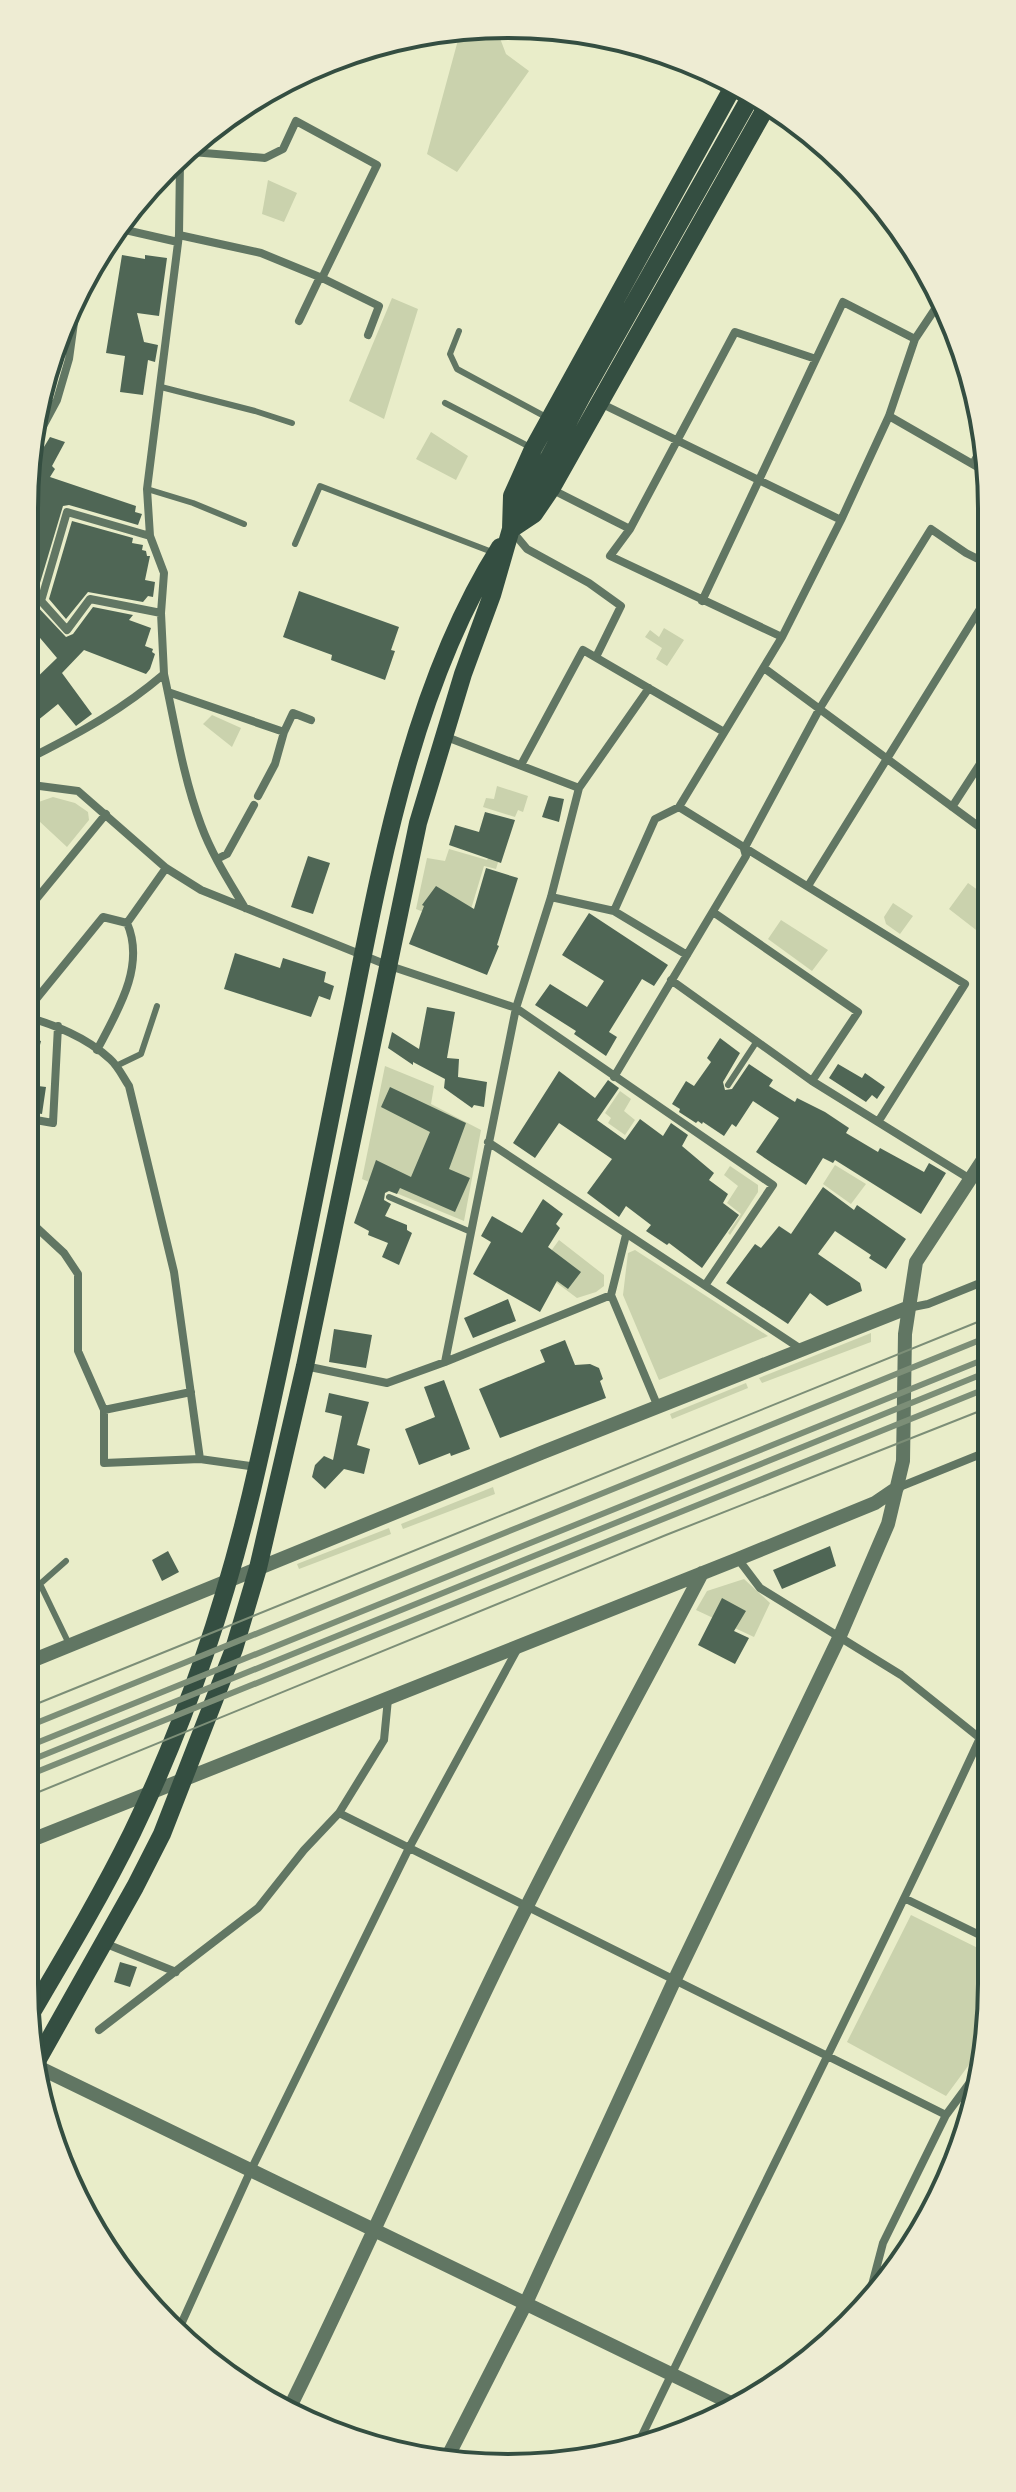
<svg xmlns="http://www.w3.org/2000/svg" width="1016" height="2492" viewBox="0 0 1016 2492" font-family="Manrope,sans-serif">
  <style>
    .green { fill: #cad2ad }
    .building { fill: #4f6655 }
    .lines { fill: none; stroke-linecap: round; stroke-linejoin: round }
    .service { stroke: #617663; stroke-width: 6 }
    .minor { stroke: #617663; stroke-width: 8 }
    .tertiary { stroke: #617663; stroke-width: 14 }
    .primary { stroke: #344e41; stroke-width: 18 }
    .tram { stroke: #7c8e77; stroke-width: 2 }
    .rail { stroke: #7c8e77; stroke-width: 6 }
    .rim { fill: none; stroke: #344e41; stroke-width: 4 }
  </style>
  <rect width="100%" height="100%" fill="#e9edc9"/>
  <path class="green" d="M 476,25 L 498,33 L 506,54 L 529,71 L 457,172 L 427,154 L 461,29 Z
    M 268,180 L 297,193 L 284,222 L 262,214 Z
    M 392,298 L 418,309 L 384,419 L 349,401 Z
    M 431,432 L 468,456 L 456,480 L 416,459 Z
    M 664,628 L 684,640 L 667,666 L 656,659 L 662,648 L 645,637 L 650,630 L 659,637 Z
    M 212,715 L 241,728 L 232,747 L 203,724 Z
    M 497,786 L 528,796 L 523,812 L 518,810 L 515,817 L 483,807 L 486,798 L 494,799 Z
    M 53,797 L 75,803 L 88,812 L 89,820 L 67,847 L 24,807 Z
    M 449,849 L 487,860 L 491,853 L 500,856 L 496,869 L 484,866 L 465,929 L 416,909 L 427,858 L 445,861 Z
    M 968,883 L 989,898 L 989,940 L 949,909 Z
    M 893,903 L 913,916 L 900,934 L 886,924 L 884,917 Z
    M 781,920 L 828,950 L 812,971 L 768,939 Z
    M 385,1066 L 434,1086 L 431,1104 L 481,1130 L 464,1221 L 362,1179 Z
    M 620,1091 L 631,1099 L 624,1111 L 635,1120 L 625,1135 L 608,1123 L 611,1118 L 605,1113 Z
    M 835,1165 L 866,1184 L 851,1204 L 823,1184 Z
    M 730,1166 L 758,1185 L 758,1192 L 730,1235 L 728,1233 L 741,1214 L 727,1203 L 738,1186 L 724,1175 Z
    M 559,1240 L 604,1275 L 604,1286 L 596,1292 L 577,1298 L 538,1269 Z
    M 635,1250 L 768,1336 L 659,1380 L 623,1295 L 628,1253 Z
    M 871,1333 L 871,1342 L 762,1383 L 759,1378 Z
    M 746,1383 L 748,1388 L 672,1419 L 670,1414 Z
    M 493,1487 L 495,1494 L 403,1529 L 401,1524 Z
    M 389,1528 L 391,1534 L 299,1569 L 297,1564 Z
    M 744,1579 L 770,1603 L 754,1637 L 696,1610 L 707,1591 Z
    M 911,1915 L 992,1955 L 992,1984 L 982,2047 L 946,2096 L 847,2042 Z"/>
  <path class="building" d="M 122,255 L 145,259 L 145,255 L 167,258 L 159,316 L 137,313 L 144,342 L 158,345 L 155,362 L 148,360 L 143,395 L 120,392 L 125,356 L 106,353 Z
    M 50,437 L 65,442 L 52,466 L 55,469 L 50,477 L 136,506 L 135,512 L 142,514 L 138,525 L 69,505 L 63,506 L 34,603 L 66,637 L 73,634 L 93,607 L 133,615 L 129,620 L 151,628 L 145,646 L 153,649 L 152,652 L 155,654 L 150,669 L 146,674 L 84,650 L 62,673 L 92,714 L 76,726 L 58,704 L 37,721 L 34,717 L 30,720 L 24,712 L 24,690 L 57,658 L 24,619 L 24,508 L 30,470 Z
    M 72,521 L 133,538 L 132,543 L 143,545 L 142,550 L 146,551 L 147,556 L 150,556 L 145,580 L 155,582 L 153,597 L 148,596 L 143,602 L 88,592 L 66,619 L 49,599 Z
    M 299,591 L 399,627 L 391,650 L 395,651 L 385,680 L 331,660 L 332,655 L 283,637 Z
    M 549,796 L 564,799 L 559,822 L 542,817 Z
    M 485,812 L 515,820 L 501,863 L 449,845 L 455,825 L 479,832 Z
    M 308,856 L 330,863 L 313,914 L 291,907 Z
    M 486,868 L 518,878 L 497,945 L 499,946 L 487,975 L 409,944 L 424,906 L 422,905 L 436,886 L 474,909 Z
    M 589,913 L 668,965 L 654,986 L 642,979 L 609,1032 L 617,1037 L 606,1056 L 574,1034 L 576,1031 L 535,1005 L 550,984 L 587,1007 L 604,981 L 562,955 Z
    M 235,953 L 280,968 L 283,958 L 326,972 L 324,982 L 334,986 L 330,1000 L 319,996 L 311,1017 L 224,989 Z
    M 427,1007 L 455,1012 L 447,1058 L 459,1059 L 458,1077 L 487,1082 L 484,1107 L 474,1105 L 472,1108 L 444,1088 L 445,1079 L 413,1062 L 413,1065 L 388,1048 L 392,1032 L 419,1049 Z
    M 24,1036 L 41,1041 L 30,1085 L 46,1087 L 42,1114 L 24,1111 Z
    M 720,1038 L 740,1053 L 723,1082 L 725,1090 L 732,1089 L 749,1064 L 773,1080 L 769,1086 L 795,1102 L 797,1098 L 825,1112 L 849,1128 L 846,1133 L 878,1152 L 880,1148 L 924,1172 L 929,1163 L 946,1173 L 921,1214 L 835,1160 L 833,1163 L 823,1158 L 806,1185 L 772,1163 L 756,1152 L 779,1118 L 753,1101 L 736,1127 L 732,1124 L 724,1136 L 703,1122 L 702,1124 L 698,1121 L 696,1123 L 679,1112 L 680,1109 L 672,1104 L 686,1081 L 694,1086 L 711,1062 L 707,1058 Z
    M 838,1064 L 862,1078 L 865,1073 L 885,1087 L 877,1099 L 872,1095 L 866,1102 L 829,1078 Z
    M 559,1071 L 595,1098 L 608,1080 L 619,1088 L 597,1120 L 625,1140 L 640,1119 L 663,1136 L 671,1123 L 688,1135 L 682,1146 L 714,1173 L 709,1180 L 728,1194 L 723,1203 L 739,1215 L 702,1268 L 669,1243 L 667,1245 L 646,1231 L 651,1225 L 626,1206 L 619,1217 L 587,1193 L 612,1159 L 559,1123 L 535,1158 L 513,1143 Z
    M 390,1087 L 466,1123 L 449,1169 L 470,1178 L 455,1212 L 400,1188 L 397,1194 L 389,1191 L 385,1193 L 384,1200 L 391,1204 L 385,1216 L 407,1225 L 407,1230 L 412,1233 L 399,1265 L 382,1257 L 388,1243 L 368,1235 L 369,1231 L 354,1223 L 376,1160 L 411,1177 L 430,1132 L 381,1107 Z
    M 823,1187 L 854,1210 L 857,1205 L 906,1239 L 886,1269 L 869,1258 L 871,1255 L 835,1231 L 818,1254 L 860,1283 L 862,1291 L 827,1306 L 810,1293 L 788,1324 L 726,1283 L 755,1244 L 761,1248 L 779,1226 L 791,1234 Z
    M 543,1199 L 563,1214 L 556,1224 L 560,1228 L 548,1247 L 581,1272 L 568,1289 L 557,1281 L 540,1312 L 473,1274 L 491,1242 L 481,1236 L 492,1216 L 522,1233 Z
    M 508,1299 L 516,1321 L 473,1338 L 464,1318 Z
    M 334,1329 L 372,1335 L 366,1368 L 329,1362 Z
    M 565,1340 L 575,1365 L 590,1364 L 599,1368 L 603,1379 L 600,1381 L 606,1398 L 500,1438 L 479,1389 L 545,1362 L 540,1350 Z
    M 444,1380 L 470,1449 L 451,1456 L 450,1453 L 419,1465 L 405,1429 L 435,1417 L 424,1387 Z
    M 329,1393 L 369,1402 L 357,1445 L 370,1449 L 364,1474 L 344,1469 L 325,1489 L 312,1477 L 315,1465 L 324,1456 L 333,1460 L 342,1416 L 325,1412 Z
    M 830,1546 L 836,1566 L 782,1589 L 773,1570 Z
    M 168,1551 L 179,1572 L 162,1581 L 152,1560 Z
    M 722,1598 L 746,1611 L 734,1631 L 749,1638 L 735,1664 L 698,1645 Z
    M 120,1962 L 137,1967 L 130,1987 L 114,1982 Z"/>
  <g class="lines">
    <path class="service" d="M 646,47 L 662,59 L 687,65 L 727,90
      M 459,331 L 450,354 L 457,369 L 546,417
      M 161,387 L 255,411 L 292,423
      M 42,396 L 54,405
      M 445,403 L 530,447
      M 147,489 L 193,503 L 244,524
      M 295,544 L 320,486 L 492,552
      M 116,1066 L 141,1054 L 157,1006
      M 728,1085 L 757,1041
      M 389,1197 L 471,1232
      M 66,1561 L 40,1584 L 70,1646"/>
    <path class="minor" d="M 121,229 L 178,242
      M 179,235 L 261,253 L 322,278 L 377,165 L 296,121 L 283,149 L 265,158 L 192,152
      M 322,278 L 379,306 L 368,335
      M 299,321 L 320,277
      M 600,403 L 841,520
      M 889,416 L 988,473
      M 35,441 L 57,400 L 69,359 L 76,308
      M 973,464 L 986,439
      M 551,489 L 630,529
      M 512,531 L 527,549 L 589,583 L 621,606 L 596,657
      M 150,536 L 67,512 L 41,601 L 67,630 L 90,599 L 161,613
      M 702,601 L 816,359
      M 782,637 L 610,556 L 630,529 L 735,332 L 816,359 L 843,302 L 915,339
      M 764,668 L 989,834
      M 164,674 C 175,724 183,777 201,825 C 212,855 229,881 245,908
      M 168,692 L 284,732 L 293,713 L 311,720
      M 444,736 L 579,788
      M 24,740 L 36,755 L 32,785 L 24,791
      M 36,755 C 83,731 123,709 164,674 L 161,613 L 164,573 L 150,536 L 147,489 L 179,235 L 180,161
      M 521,765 L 583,650 L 724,732
      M 32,785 L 78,791 L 166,868 L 201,890 L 387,965 L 516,1008 L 773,1185 L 706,1284
      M 258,796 L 275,764 L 284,732
      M 952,807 L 989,750
      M 217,859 L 227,854 L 254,805
      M 808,886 L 988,596
      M 551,897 L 614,911 L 687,955
      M 614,911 L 655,819 L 679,807
      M 713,912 L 858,1012 L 812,1081
      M 24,914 L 106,814
      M 671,980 L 812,1081 L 970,1179
      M 24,1014 L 103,917 L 127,923 L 166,868
      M 24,1016 C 55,1025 86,1037 110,1059 C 118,1066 123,1077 129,1086 L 174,1272 L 200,1459 L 257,1467
      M 97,1050 C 117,1012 146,966 127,923
      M 614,1077 L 746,856 L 744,849 L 820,708 L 931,529 L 966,553 L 988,564
      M 24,1118 L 53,1123 L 58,1026
      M 878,1122 L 965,984 L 679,807 L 782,637 L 841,520 L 889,416 L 915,339 L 941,300
      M 488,1142 L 801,1349
      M 24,1225 L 37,1228 L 64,1253 L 78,1274 L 78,1351 L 104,1410 L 104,1463 L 200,1459
      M 626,1235 L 611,1295 L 658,1407
      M 908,1308 L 928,1304 L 990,1279
      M 445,1362 L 516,1008 L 551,897 L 579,788 L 649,688
      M 305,1366 L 387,1383 L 445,1362 L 611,1295
      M 104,1410 L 191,1392
      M 897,1488 L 991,1450
      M 738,1559 L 760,1588 L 901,1675 L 991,1747
      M 339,1813 L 946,2115
      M 906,1899 L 992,1941
      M 104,1943 L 176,1972
      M 99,2030 L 258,1908 L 304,1850 L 339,1813 L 384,1740 L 388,1699
      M 868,2300 L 883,2243 L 946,2115 L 977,2073
      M 178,2331 L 250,2172 L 409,1848 L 519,1646
      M 637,2446 C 750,2209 870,1976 980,1738"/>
    <path class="tertiary" d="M 24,1664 L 541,1453 L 907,1308
      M 24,1843 L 738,1559 L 875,1503 L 897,1488
      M 38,2067 L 739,2407
      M 288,2411 C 371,2244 443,2072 527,1906 C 583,1794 644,1684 702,1573
      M 444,2464 L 525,2305 L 675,1979 L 839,1638 L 888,1524 L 903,1461 L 905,1334 L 916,1262 L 990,1149"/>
    <path class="primary" d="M 513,525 L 583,394 L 752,94
      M 513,528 L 534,514 L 551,489 L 769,102
      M 29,2017 C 65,1956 101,1896 132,1833 C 188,1717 230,1589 258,1464 C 293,1312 322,1158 353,1005 C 383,853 416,679 500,547
      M 37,2061 L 135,1887 L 162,1834 L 234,1649 L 258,1568 L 305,1366 L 418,823 L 463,674 L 492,595 L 511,529 L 512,496 L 533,449 L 734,85"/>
    <path class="tram" d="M 24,1709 L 990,1317
      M 24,1798 L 666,1535 L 990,1407"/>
    <path class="rail" d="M 24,1728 L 990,1336
      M 24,1748 L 990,1357
      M 24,1763 L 990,1371
      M 24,1777 L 990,1387"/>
  </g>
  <path d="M0 0H1016V2492H0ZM508 38H508A470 470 0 0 1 978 508V1984A470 470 0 0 1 508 2454H508A470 470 0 0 1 38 1984V508A470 470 0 0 1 508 38Z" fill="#eeecd3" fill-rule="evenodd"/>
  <path class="rim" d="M508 38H508A470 470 0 0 1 978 508V1984A470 470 0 0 1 508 2454H508A470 470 0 0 1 38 1984V508A470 470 0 0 1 508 38Z"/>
</svg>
